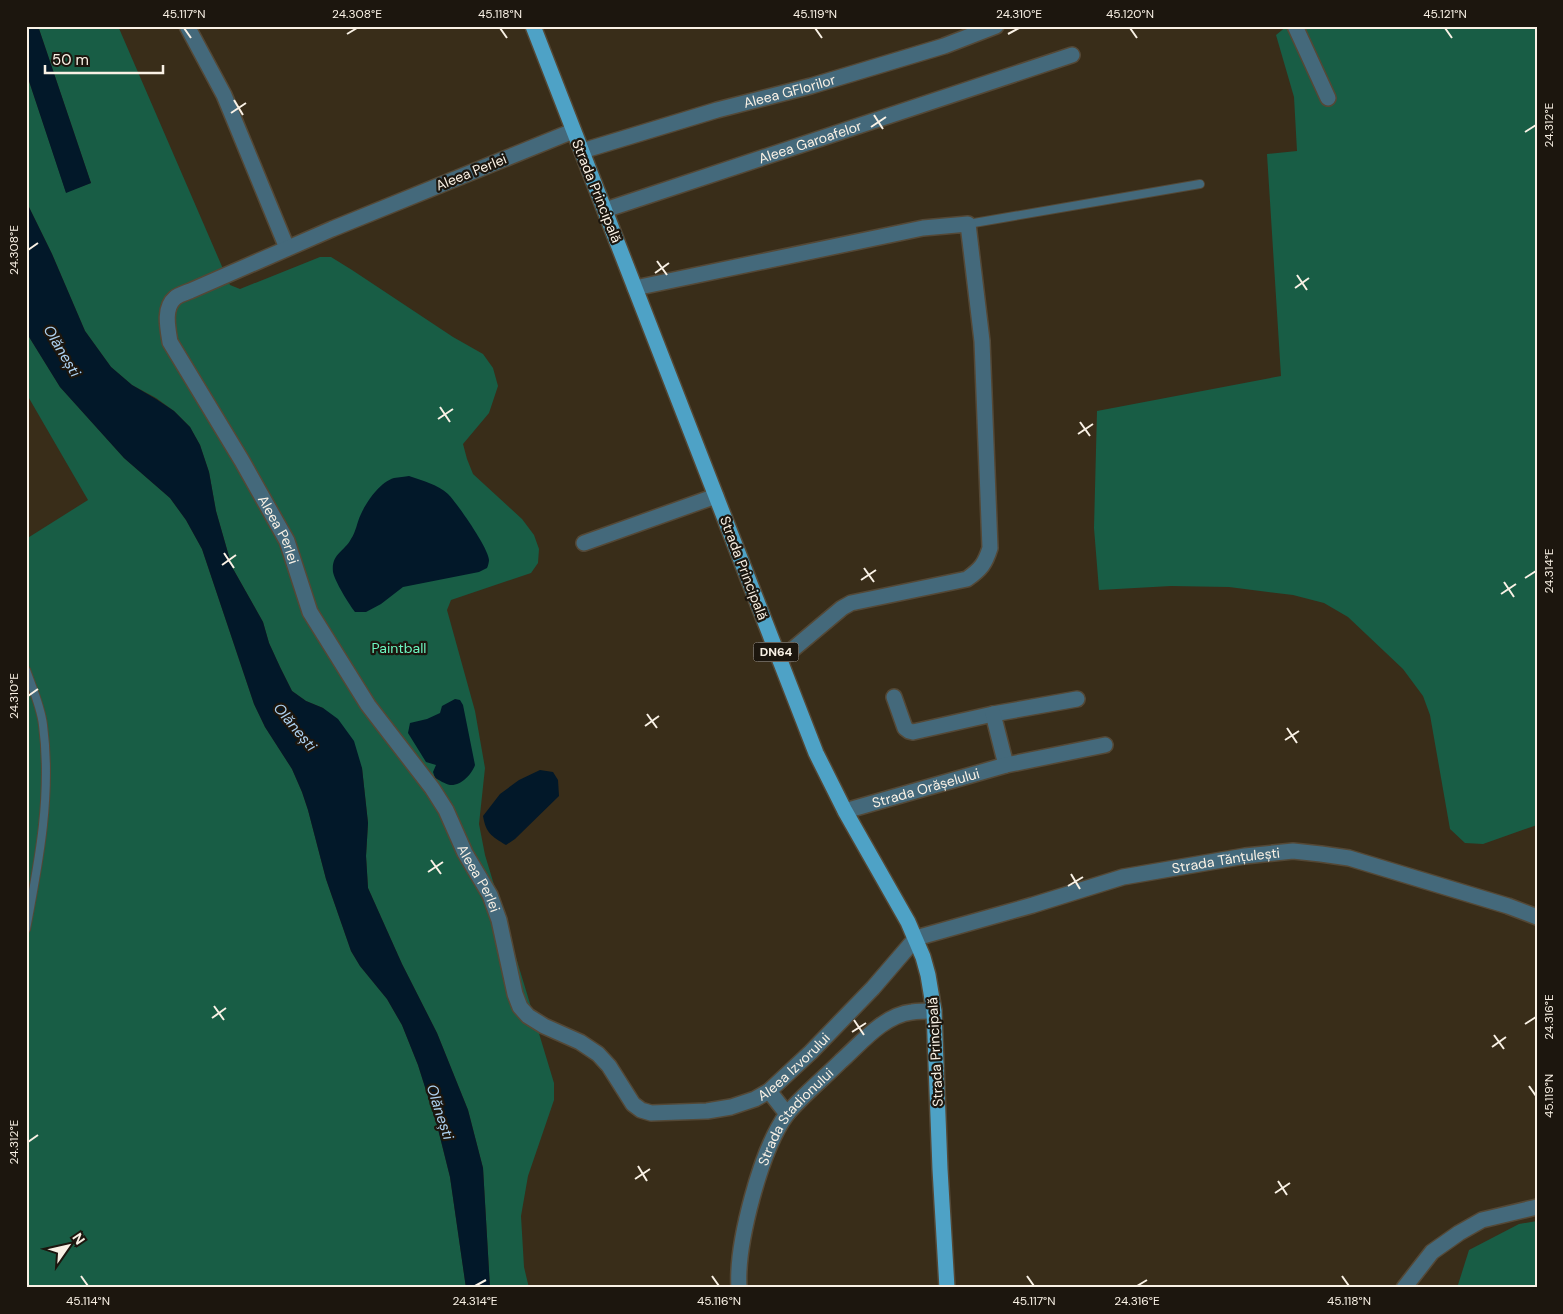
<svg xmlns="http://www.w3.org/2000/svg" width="1563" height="1314" viewBox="0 0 1563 1314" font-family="'DM Sans',sans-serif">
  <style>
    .green { fill: #185d45 }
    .water { fill: #021829 }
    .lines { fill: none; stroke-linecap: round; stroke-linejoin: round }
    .lane-casing { stroke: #544836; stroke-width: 10 }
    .street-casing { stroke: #544836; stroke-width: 18 }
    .primary-casing { stroke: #544836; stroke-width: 18 }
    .lane { stroke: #44697b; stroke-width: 8 }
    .street { stroke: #44697b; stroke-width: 15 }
    .primary { stroke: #4ea2c6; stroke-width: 15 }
    .ticks { fill: none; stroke: #f9f1e5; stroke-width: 2 }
    .labels { text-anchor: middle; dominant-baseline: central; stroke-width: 4.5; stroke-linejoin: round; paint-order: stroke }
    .shield { fill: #1c160e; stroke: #b7afa4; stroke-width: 1 }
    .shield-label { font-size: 12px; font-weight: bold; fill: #f9f1e5 }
    .street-label { font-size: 14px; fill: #f9f1e5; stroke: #1c160e }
    .park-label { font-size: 14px; fill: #6df7c1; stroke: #1c160e }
    .water-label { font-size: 15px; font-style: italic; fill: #add1f0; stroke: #1c160e }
    .neatline { fill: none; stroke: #f9f1e5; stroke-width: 2 }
    .ticks-label { font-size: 12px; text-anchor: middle; fill: #f9f1e5 }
  </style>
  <rect width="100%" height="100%" fill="#392d19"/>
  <path class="green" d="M 38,26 L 118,26 L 230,285 L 240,289 L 320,257 L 331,257 L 352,270 L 453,337 L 483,354 L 493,368 L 498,386 L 489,413 L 463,444 L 467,459 L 473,474 L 522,519 L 534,535 L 539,549 L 538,563 L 531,573 L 451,600 L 447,610 L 475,711 L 485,768 L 479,824 L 485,855 L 554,1083 L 554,1100 L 528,1176 L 521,1216 L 524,1267 L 529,1288 L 490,1288 L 483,1168 L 468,1110 L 437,1033 L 402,964 L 368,888 L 366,856 L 368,823 L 362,768 L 323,708 L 306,701 L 292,691 L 280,667 L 269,643 L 263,622 L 232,567 L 216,511 L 209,472 L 200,445 L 190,427 L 174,411 L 156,398 L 132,385 L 111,367 L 85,331 L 52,254 L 26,201 L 26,72 L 66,192 L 91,183 Z
    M 1287,26 L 1537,26 L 1537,825 L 1483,844 L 1465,843 L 1450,829 L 1430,715 L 1423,696 L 1403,669 L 1348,617 L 1324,603 L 1293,595 L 1229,587 L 1171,586 L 1099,590 L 1094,528 L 1097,411 L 1281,376 L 1267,154 L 1297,151 L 1294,97 L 1276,35 Z
    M 26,332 L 60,387 L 124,458 L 170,498 L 186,520 L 202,549 L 254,704 L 265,727 L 292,769 L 302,792 L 308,810 L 326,879 L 351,951 L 360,966 L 387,999 L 402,1025 L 418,1065 L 437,1125 L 450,1177 L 466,1288 L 26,1288 L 26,539 L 88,500 L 26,393 Z
    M 1537,1221 L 1537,1288 L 1457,1288 L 1469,1250 L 1519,1224 Z"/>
  <path class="water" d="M 26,26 L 38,26 L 91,183 L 66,193 L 26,72 Z
    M 26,201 L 52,254 L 85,331 L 111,367 L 132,385 L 156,399 L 174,411 L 190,427 L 200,445 L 209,472 L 216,511 L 232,567 L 263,622 L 269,643 L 280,667 L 292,691 L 306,701 L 323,708 L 338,719 L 354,741 L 362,768 L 368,823 L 366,856 L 368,888 L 402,964 L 437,1033 L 468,1110 L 483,1168 L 490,1288 L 466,1288 L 450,1177 L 437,1125 L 418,1065 L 402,1025 L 387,999 L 360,966 L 351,951 L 326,879 L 308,810 L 302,792 L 292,769 L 265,727 L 254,704 L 202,549 L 186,520 L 170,498 L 124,458 L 60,387 L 26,332 Z
    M 409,476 C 423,481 437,484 448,494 C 457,503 489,549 489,560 C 489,562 488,566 487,568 L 479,572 L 403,587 L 381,604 L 366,612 L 355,612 C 349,604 335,582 333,572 C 331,554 344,552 351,539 C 356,532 357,522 361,514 C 367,501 380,482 394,478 C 399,477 405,477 409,476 Z
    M 455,699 L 460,700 L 463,705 L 475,765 C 472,774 461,786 450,785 C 445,784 439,780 435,778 L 433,772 L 436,765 L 426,762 L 408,733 L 410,723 L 427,719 L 440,713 L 442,706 Z
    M 540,770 L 553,772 L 558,780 L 559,796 L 515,839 L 506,845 C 491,836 486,833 483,816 L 500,794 L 519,780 Z"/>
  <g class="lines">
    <g class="lane-casing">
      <path id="lane" d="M 968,224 L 1200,184
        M 26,670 C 32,687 41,707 43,725 C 52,794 39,861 26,929"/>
    </g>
    <g class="street-casing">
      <g id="street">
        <path d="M 187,26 L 224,95 L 287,248"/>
        <path d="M 1295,26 L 1328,98"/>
        <path id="s1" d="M 573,131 L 332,229 L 190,291 C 185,293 178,295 175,298 C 163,308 168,329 170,342 L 242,461 L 287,541 L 310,612 L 368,705 L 432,788 L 446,810 L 465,853 L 490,895 L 499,920 L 515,994 L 520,1007 L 528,1016 L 544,1026 L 580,1042 L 598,1054 L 609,1066 L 633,1104 L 641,1110 L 651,1113 L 707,1111 L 731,1107 L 755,1099 L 769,1091 L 811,1052 L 873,988 L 916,938 L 1033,905 L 1123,877 L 1245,856 L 1293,851 L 1321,854 L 1349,858 L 1508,906 L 1537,917"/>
        <path id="s2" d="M 582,151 L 717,110 L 811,86 L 944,46 L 996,26"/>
        <path id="s3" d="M 605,210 L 1072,55"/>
        <path d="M 635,288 L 923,228 L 968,224 L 982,341 L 990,548 C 985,564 981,569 967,579 L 851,603 L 842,608 L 780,660"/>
        <path d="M 584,543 L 716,496"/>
        <path d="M 894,697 L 905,728 L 909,731 L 913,732 L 993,714 L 1077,699"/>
        <path d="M 993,714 L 1006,765"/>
        <path id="s4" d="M 845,811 L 1006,765 L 1105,745"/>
        <path d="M 769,1091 L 787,1114"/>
        <path id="s5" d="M 739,1288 C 736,1244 761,1149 787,1114 C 801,1097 825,1077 841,1061 C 861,1043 884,1015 912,1012 C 919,1011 927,1011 934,1011"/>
        <path d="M 1404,1288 L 1432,1252 L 1459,1233 L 1482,1220 L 1537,1207"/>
      </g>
    </g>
    <g class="primary-casing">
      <path id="primary" d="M 533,26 L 816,753 L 845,811 L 908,922 L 923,957 L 928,975 L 934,1011 L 940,1169 L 947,1288"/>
    </g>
    <use href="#lane" class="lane"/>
    <use href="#street" class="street"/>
    <use href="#primary" class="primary"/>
  </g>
  <path class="ticks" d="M 184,28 L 191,38M 500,28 L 507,38M 815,28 L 822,38M 1130,28 L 1137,38M 1445,28 L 1452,38M 347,34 L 357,28M 1008,34 L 1019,28M 234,100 L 243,115M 231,113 L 246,103M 874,115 L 883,129M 871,127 L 886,117M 1525,132 L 1536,125M 28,250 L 38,243M 657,261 L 667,275M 655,273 L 669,263M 1297,275 L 1307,290M 1295,288 L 1309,278M 440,407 L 450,422M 438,419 L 453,409M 1080,422 L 1090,436M 1078,434 L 1093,424M 224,553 L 234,568M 222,565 L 236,555M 864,568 L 874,582M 1525,578 L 1536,571M 861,580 L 876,570M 1504,582 L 1514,597M 1501,594 L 1516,584M 28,696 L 38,689M 647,714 L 657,728M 645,726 L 659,716M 1287,728 L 1297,743M 1285,740 L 1299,731M 431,860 L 441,874M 428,872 L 443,862M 1071,874 L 1080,889M 1068,886 L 1083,877M 214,1006 L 224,1020M 212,1018 L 226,1008M 854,1020 L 864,1035M 1525,1024 L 1536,1017M 852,1032 L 866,1023M 1494,1035 L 1504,1049M 1492,1047 L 1506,1037M 1529,1086 L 1536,1096M 28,1142 L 38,1135M 638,1166 L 647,1181M 635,1179 L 650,1169M 1278,1181 L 1287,1195M 1275,1193 L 1290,1183M 81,1276 L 88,1286M 712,1276 L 719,1286M 1027,1276 L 1034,1286M 1342,1276 L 1349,1286M 475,1286 L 486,1280M 1137,1286 L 1147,1280"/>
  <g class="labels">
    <rect class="shield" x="753.5" y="642.5" width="45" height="19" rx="4"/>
    <g class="shield-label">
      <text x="776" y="652">DN64</text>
    </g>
    <g class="street-label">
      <text stroke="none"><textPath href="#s2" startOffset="216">Aleea GFlorilor</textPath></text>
      <text stroke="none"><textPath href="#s3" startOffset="216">Aleea Garoafelor</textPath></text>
      <text transform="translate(471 172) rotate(-22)">Aleea Perlei</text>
      <text transform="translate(597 191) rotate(68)">Strada Principală</text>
      <text stroke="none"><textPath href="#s1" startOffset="695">Aleea Perlei</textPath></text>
      <text transform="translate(744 568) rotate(69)">Strada Principală</text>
      <text stroke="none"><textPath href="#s4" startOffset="84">Strada Orășelului</textPath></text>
      <text stroke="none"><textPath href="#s1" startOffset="2064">Strada Tănțulești</textPath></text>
      <text stroke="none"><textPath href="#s1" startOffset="1100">Aleea Perlei</textPath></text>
      <text transform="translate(935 1052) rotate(-93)">Strada Principală</text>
      <text stroke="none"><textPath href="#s1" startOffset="1566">Aleea Izvorului</textPath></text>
      <text stroke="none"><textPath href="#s5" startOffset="185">Strada Stadionului</textPath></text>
    </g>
    <g class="park-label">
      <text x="399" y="648">Paintball</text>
    </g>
    <g class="water-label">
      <text transform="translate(62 351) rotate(59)">Olănești</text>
      <text transform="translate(295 727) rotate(50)">Olănești</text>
      <text transform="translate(440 1112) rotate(72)">Olănești</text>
    </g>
  </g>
  <rect width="1563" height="1314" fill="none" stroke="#1c160e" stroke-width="55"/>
  <g transform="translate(68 1246) rotate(56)" stroke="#1c160e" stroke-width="4" paint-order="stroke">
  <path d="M0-4L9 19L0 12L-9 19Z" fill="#f9f1e5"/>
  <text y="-8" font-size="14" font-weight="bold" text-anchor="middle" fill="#f9f1e5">N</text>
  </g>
  <path d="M45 65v8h118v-8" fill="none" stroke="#f9f1e5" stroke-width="2.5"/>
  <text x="52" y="65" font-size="15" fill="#f9f1e5" stroke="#1c160e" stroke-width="4" paint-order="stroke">50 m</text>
  <rect x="28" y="28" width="1508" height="1258" class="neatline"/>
  <g class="ticks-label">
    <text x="184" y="18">45.117°N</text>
    <text x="357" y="18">24.308°E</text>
    <text x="500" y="18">45.118°N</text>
    <text x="815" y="18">45.119°N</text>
    <text x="1019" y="18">24.310°E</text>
    <text x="1130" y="18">45.120°N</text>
    <text x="1445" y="18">45.121°N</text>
    <text transform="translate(1549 125) rotate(-90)" y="4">24.312°E</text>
    <text transform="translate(14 250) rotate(-90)" y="4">24.308°E</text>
    <text transform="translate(1549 571) rotate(-90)" y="4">24.314°E</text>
    <text transform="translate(14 696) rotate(-90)" y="4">24.310°E</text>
    <text transform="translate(1549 1017) rotate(-90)" y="4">24.316°E</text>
    <text transform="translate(1549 1096) rotate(-90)" y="4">45.119°N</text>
    <text transform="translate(14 1142) rotate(-90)" y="4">24.312°E</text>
    <text x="88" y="1305">45.114°N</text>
    <text x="475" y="1305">24.314°E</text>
    <text x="719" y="1305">45.116°N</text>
    <text x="1034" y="1305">45.117°N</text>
    <text x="1137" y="1305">24.316°E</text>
    <text x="1349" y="1305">45.118°N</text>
  </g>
</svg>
